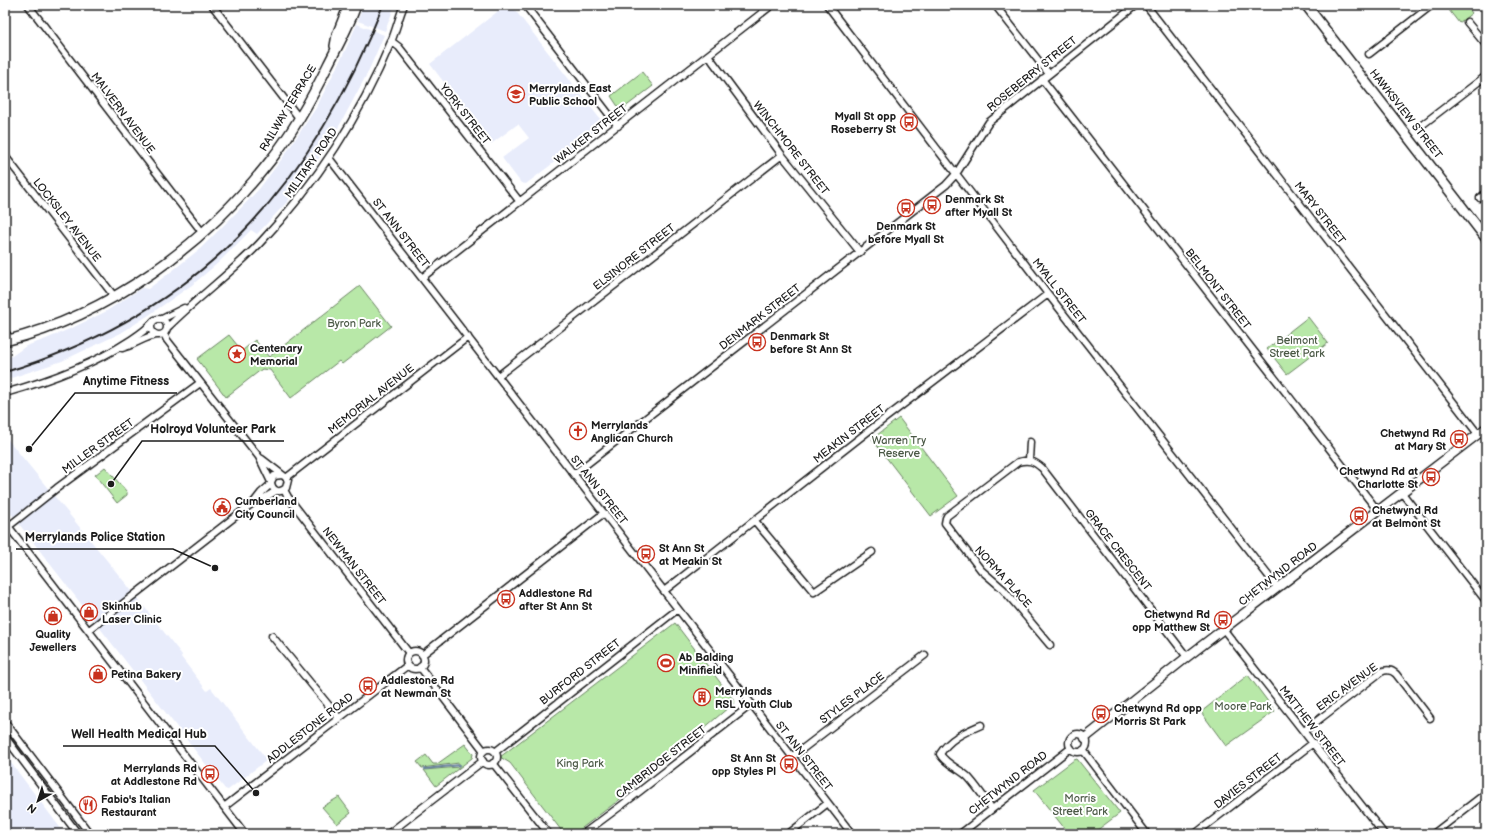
<svg xmlns="http://www.w3.org/2000/svg" width="1491" height="839" viewBox="0 0 1491 839" font-family="'Balsamiq Sans',sans-serif">
  <style>
    .built { fill: #e8ecfb }
    .green { fill: #b8e8a8; stroke: #6a8262 }
    .lines { fill: none; stroke-linecap: round; stroke-linejoin: round }
    .stream { stroke: #69849f; stroke-width: 2 }
    .minor-casing { stroke: #1c1c1c; stroke-width: 9 }
    .tertiary-casing { stroke: #1c1c1c; stroke-width: 11 }
    .secondary-casing { stroke: #1c1c1c; stroke-width: 12 }
    .minor { stroke: #fff; stroke-width: 6 }
    .tertiary { stroke: #fff; stroke-width: 8 }
    .secondary { stroke: #fff; stroke-width: 9 }
    .rail { stroke: #1c1c1c; stroke-width: 2 }
    .labels { text-anchor: middle; dominant-baseline: central; stroke-width: 4; stroke-linejoin: round; paint-order: stroke }
    .street-label { font-size: 11px; fill: #1c1c1c; stroke: #fff }
    .poi-label { font-size: 11px; font-weight: bold; fill: #1c1c1c; stroke: #fff; text-anchor: start }
    .park-label { font-size: 11px; fill: #4b5946; stroke: #fff }
    .leader { fill: none; stroke: #1c1c1c; stroke-width: 1.5 }
    .callout-dot { fill: #1c1c1c; stroke: #fff; stroke-width: 1.5 }
    .callout-label { font-size: 12px; text-anchor: middle; font-weight: bold; fill: #1c1c1c; stroke: #fff; stroke-width: 4; stroke-linejoin: round; paint-order: stroke }
  </style>
  <rect width="100%" height="100%" fill="#fff"/>
  <filter id="ink" filterUnits="userSpaceOnUse"><feTurbulence type="fractalNoise" baseFrequency=".025" numOctaves="2"/><feDisplacementMap in="SourceGraphic" scale="8" xChannelSelector="R" yChannelSelector="G"/><feConvolveMatrix kernelMatrix="1 2 1 2 8 2 1 2 1" color-interpolation-filters="sRGB"/></filter>
  <g filter="url(#ink)">
    <path class="built" d="M 363,5 L 395,5 L 385,31 L 358,21 Z
      M 506,5 L 511,5 L 604,124 L 526,184 L 521,183 L 502,158 L 529,138 L 518,124 L 491,144 L 430,64 Z
      M 357,24 L 384,35 L 368,72 L 342,121 L 324,151 L 288,201 L 257,234 L 251,230 L 218,263 L 192,285 L 149,315 L 121,333 L 62,361 L 5,380 L 5,358 L 12,356 L 26,346 L 46,339 L 74,327 L 105,312 L 142,288 L 148,289 L 172,271 L 201,248 L 242,207 L 259,189 L 284,156 L 316,108 L 344,53 Z
      M 5,436 L 127,585 L 182,655 L 181,657 L 207,691 L 211,688 L 267,760 L 228,790 L 225,789 L 5,506 Z
      M 5,755 L 65,834 L 5,834 Z"/>
    <path class="green" d="M 1445,5 L 1466,5 L 1472,13 L 1459,23 Z
      M 642,72 L 653,86 L 624,108 L 619,108 L 611,96 Z
      M 360,286 L 391,326 L 342,364 L 339,361 L 291,398 L 270,370 L 262,369 L 226,397 L 197,359 L 229,335 L 242,351 L 255,340 L 269,357 Z
      M 1308,317 L 1328,343 L 1287,374 L 1267,349 Z
      M 899,418 L 958,496 L 931,516 L 872,439 Z
      M 105,467 L 127,492 L 127,495 L 117,503 L 95,475 Z
      M 675,623 L 735,702 L 619,800 L 574,834 L 564,834 L 510,763 L 500,757 Z
      M 1248,675 L 1275,711 L 1226,746 L 1201,712 Z
      M 465,744 L 473,754 L 472,758 L 436,786 L 424,770 L 459,767 L 459,763 L 422,768 L 417,762 L 426,755 L 433,764 L 437,764 Z
      M 1077,759 L 1120,813 L 1092,834 L 1069,834 L 1034,790 L 1074,760 Z
      M 339,797 L 351,813 L 337,824 L 322,807 Z"/>
    <g class="lines">
      <path class="stream" d="M 425,769 L 460,765"/>
      <g class="minor-casing">
        <path id="minor" d="M 28,5 L 202,232
          M 212,5 L 299,118
          M 525,5 L 618,126
          M 827,5 L 1048,294 L 1278,588
          M 995,5 L 1049,74
          M 1146,5 L 1478,434
          M 1467,22 L 1486,45
          M 391,41 L 399,47 L 520,202
          M 1369,54 L 1432,5
          M 708,55 L 782,155 L 860,252
          M 1042,79 L 1378,511
          M 1422,125 L 1486,76
          M 5,156 L 114,296
          M 329,158 L 852,834
          M 1480,198 L 1486,193
          M 423,277 L 772,5
          M151 327a8 8 0 1 1 16 0a8 8 0 1 1-16 0Z
          M 162,319 L 184,308
          M 168,327 C 197,298 230,274 259,244 C 315,185 360,117 391,42 C 396,30 399,17 404,5
          M 5,332 L 11,340
          M 164,334 L 167,340 L 259,457 L 271,482
          M 122,348 C 135,345 145,336 157,335
          M 498,376 L 782,155
          M 5,393 C 48,381 91,366 129,341 C 138,335 145,331 152,323
          M 262,459 L 284,476 L 288,480 L 286,488 C 279,494 272,491 271,482 L 274,476 L 282,475
          M 1029,460 L 1030,442
          M 574,474 L 946,185 L 956,174 L 989,122 L 1136,5
          M 286,478 L 468,337
          M 284,490 L 288,497 L 409,653
          M 1402,493 L 1486,601
          M 256,501 L 266,497 L 276,491
          M 755,521 L 814,592 L 872,552
          M 5,522 L 245,834
          M 9,526 L 57,488 L 200,383
          M 664,591 L 875,426 L 1048,294
          M 89,630 L 254,502 L 261,493 L 271,484
          M 1224,630 L 1384,834
          M 272,636 L 339,718
          M 1050,645 L 1003,589 L 981,570 L 945,523 L 946,518 L 947,516 L 1018,462 C 1028,459 1034,461 1042,468 L 1187,657
          M406 660a9 9 0 1 1 18 0a9 9 0 1 1-18 0Z
          M 422,655 L 604,513
          M 420,667 L 484,751
          M 5,722 L 90,834
          M 981,725 C 965,732 950,738 940,754 C 946,765 961,769 969,778 C 978,788 985,799 992,809
          M 1304,731 L 1381,672 C 1387,669 1392,670 1396,674 L 1430,718
          M1069 743a9 9 0 1 1 18 0a9 9 0 1 1-18 0Z
          M 5,737 L 78,834
          M481 757a8 8 0 1 1 16 0a8 8 0 1 1-16 0Z
          M 1083,750 L 1147,834
          M 495,752 L 678,609
          M 792,757 L 925,655
          M 493,763 L 549,834
          M 224,807 L 408,665
          M 388,834 L 483,761
          M 583,834 L 622,805 L 752,704
          M 788,834 L 828,803
          M 960,834 L 1071,748
          M 1195,834 L 1313,743
          M 1433,834 L 1486,793"/>
      </g>
      <g class="tertiary-casing">
        <path id="tertiary" d="M 1085,738 L 1187,657 L 1486,428"/>
      </g>
      <g class="secondary-casing">
        <path id="secondary" d="M 1306,5 L 1486,238
          M 335,46 L 337,35 L 349,5
          M 5,341 C 110,315 204,245 270,161 C 293,132 312,98 328,65 C 338,45 349,26 356,5"/>
      </g>
      <use href="#minor" class="minor"/>
      <use href="#tertiary" class="tertiary"/>
      <use href="#secondary" class="secondary"/>
      <path class="rail" d="M 5,372 C 197,315 311,188 383,5"/>
    </g>
  </g>
  <defs>
    <g id="school-ring" transform="scale(0.9)"><circle r="9.5" fill="#fff" stroke="#c8321e" stroke-width="1.5"/><path d="M0-5L7-2L0 1L-7-2ZM-4 1L0 2.5L4 1V4Q0 6-4 4Z" fill="#c8321e"/></g>
    <g id="bus-ring" transform="scale(0.9)"><circle r="9.5" fill="#fff" stroke="#c8321e" stroke-width="1.5"/><path d="M-5-6H5V4H4V6H2V4H-2V6H-4V4H-5ZM-3.5-4V0h7V-4ZM-3.5 1.2v1.5H-2V1.2ZM2 1.2v1.5H3.5V1.2Z" fill="#c8321e"/></g>
    <g id="sight-ring" transform="scale(0.9)"><circle r="9.5" fill="#fff" stroke="#c8321e" stroke-width="1.5"/><path d="M0-6L1.8-2.2L6-1.7L2.9 1.2L3.7 5.4L0 3.3L-3.7 5.4L-2.9 1.2L-6-1.7L-1.8-2.2Z" fill="#c8321e"/></g>
    <g id="church-ring" transform="scale(0.9)"><circle r="9.5" fill="#fff" stroke="#c8321e" stroke-width="1.5"/><path d="M-1.2-6h2.4v3.5h3.3v2.4h-3.3V6h-2.4V-.1h-3.3v-2.4h3.3Z" fill="#c8321e"/></g>
    <g id="civic-ring" transform="scale(0.9)"><circle r="9.5" fill="#fff" stroke="#c8321e" stroke-width="1.5"/><path d="M-.6-6.5H3V-4.5H.6V-3L4-1V1h2V6H-6V1h2V-1L-.6-3ZM-1.2 2.5V6h2.4V2.5Z" fill="#c8321e"/></g>
    <g id="shop-ring" transform="scale(0.9)"><circle r="9.5" fill="#fff" stroke="#c8321e" stroke-width="1.5"/><path d="M-5-2.5h2.3a2.7 3.5 0 0 1 5.4 0H5L5.5 6h-11ZM-1.5-2.5h3a1.5 2.3 0 0 0-3 0Z" fill="#c8321e"/></g>
    <g id="stadium-ring" transform="scale(0.9)"><circle r="9.5" fill="#fff" stroke="#c8321e" stroke-width="1.5"/><path d="M0-5a6.5 5 0 1 0 0 10a6.5 5 0 1 0 0-10ZM-3.5-1.8h7v3.6h-7Z" fill="#c8321e"/></g>
    <g id="building-ring" transform="scale(0.9)"><circle r="9.5" fill="#fff" stroke="#c8321e" stroke-width="1.5"/><path d="M-4-6H4V6H1V3H-1V6H-4ZM-2.5-4.3h1.7v1.8h-1.7ZM.8-4.3h1.7v1.8H.8ZM-2.5-1h1.7V.8h-1.7ZM.8-1h1.7V.8H.8Z" fill="#c8321e"/></g>
    <g id="restaurant-ring" transform="scale(0.9)"><circle r="9.5" fill="#fff" stroke="#c8321e" stroke-width="1.5"/><path d="M-5-6h1v4h1v-4h1v4h1v-4h1v5L-1.5 .5V6h-2V.5L-5-1ZM5-6V6H3V1.5H1.5Q1.5-4 5-6Z" fill="#c8321e"/></g>
  </defs>
  <g fill-rule="evenodd">
    <use href="#school-ring" x="516" y="94"/>
    <use href="#bus-ring" x="909" y="122"/>
    <use href="#bus-ring" x="932" y="205"/>
    <use href="#bus-ring" x="906" y="208"/>
    <use href="#bus-ring" x="757" y="342"/>
    <use href="#sight-ring" x="237" y="354"/>
    <use href="#church-ring" x="578" y="431"/>
    <use href="#bus-ring" x="1459" y="439"/>
    <use href="#bus-ring" x="1431" y="477"/>
    <use href="#civic-ring" x="222" y="507"/>
    <use href="#bus-ring" x="1359" y="516"/>
    <use href="#bus-ring" x="646" y="554"/>
    <use href="#bus-ring" x="506" y="599"/>
    <use href="#shop-ring" x="89" y="612"/>
    <use href="#shop-ring" x="53" y="616"/>
    <use href="#bus-ring" x="1223" y="620"/>
    <use href="#stadium-ring" x="666" y="663"/>
    <use href="#shop-ring" x="98" y="674"/>
    <use href="#bus-ring" x="368" y="686"/>
    <use href="#building-ring" x="702" y="697"/>
    <use href="#bus-ring" x="1101" y="714"/>
    <use href="#bus-ring" x="789" y="764"/>
    <use href="#bus-ring" x="210" y="774"/>
    <use href="#restaurant-ring" x="88" y="805"/>
  </g>
  <g class="labels">
    <g class="street-label">
      <text transform="translate(1032 74) rotate(-39)">ROSEBERRY STREET</text>
      <text transform="translate(288 108) rotate(-59)">RAILWAY TERRACE</text>
      <text transform="translate(123 113) rotate(53)">MALVERN AVENUE</text>
      <text transform="translate(465 114) rotate(52)">YORK STREET</text>
      <text transform="translate(1406 114) rotate(52)">HAWKSVIEW STREET</text>
      <text transform="translate(591 134) rotate(-38)">WALKER STREET</text>
      <text transform="translate(791 148) rotate(52)">WINCHMORE STREET</text>
      <text transform="translate(311 163) rotate(-55)">MILITARY ROAD</text>
      <text transform="translate(1320 213) rotate(52)">MARY STREET</text>
      <text transform="translate(67 220) rotate(52)">LOCKSLEY AVENUE</text>
      <text transform="translate(401 233) rotate(52)">ST ANN STREET</text>
      <text transform="translate(634 257) rotate(-38)">ELSINORE STREET</text>
      <text transform="translate(1218 289) rotate(52)">BELMONT STREET</text>
      <text transform="translate(1059 291) rotate(52)">MYALL STREET</text>
      <text transform="translate(760 317) rotate(-38)">DENMARK STREET</text>
      <text transform="translate(371 399) rotate(-38)">MEMORIAL AVENUE</text>
      <text transform="translate(849 434) rotate(-38)">MEAKIN STREET</text>
      <text transform="translate(98 446) rotate(-36)">MILLER STREET</text>
      <text transform="translate(599 490) rotate(52)">ST ANN STREET</text>
      <text transform="translate(1118 550) rotate(52)">GRACE CRESCENT</text>
      <text transform="translate(354 566) rotate(52)">NEWMAN STREET</text>
      <text transform="translate(1278 574) rotate(-38)">CHETWYND ROAD</text>
      <text transform="translate(1003 577) rotate(48)">NORMA PLACE</text>
      <text transform="translate(580 672) rotate(-38)">BURFORD STREET</text>
      <text transform="translate(1347 687) rotate(-36)">ERIC AVENUE</text>
      <text transform="translate(852 698) rotate(-37)">STYLES PLACE</text>
      <text transform="translate(1312 726) rotate(52)">MATTHEW STREET</text>
      <text transform="translate(310 728) rotate(-38)">ADDLESTONE ROAD</text>
      <text transform="translate(804 756) rotate(52)">ST ANN STREET</text>
      <text transform="translate(661 762) rotate(-38)">CAMBRIDGE STREET</text>
      <text transform="translate(1248 781) rotate(-38)">DAVIES STREET</text>
      <text transform="translate(1008 783) rotate(-38)">CHETWYND ROAD</text>
    </g>
    <g class="poi-label">
      <text x="529" y="88">Merrylands East<tspan x="529" dy="13">Public School</tspan></text>
      <text x="896" y="116" text-anchor="end">Myall St opp<tspan x="896" dy="13">Roseberry St</tspan></text>
      <text x="945" y="199">Denmark St<tspan x="945" dy="13">after Myall St</tspan></text>
      <text x="906" y="226" text-anchor="middle">Denmark St<tspan x="906" dy="13">before Myall St</tspan></text>
      <text x="770" y="336">Denmark St<tspan x="770" dy="13">before St Ann St</tspan></text>
      <text x="250" y="348">Centenary<tspan x="250" dy="13">Memorial</tspan></text>
      <text x="591" y="425">Merrylands<tspan x="591" dy="13">Anglican Church</tspan></text>
      <text x="1446" y="433" text-anchor="end">Chetwynd Rd<tspan x="1446" dy="13">at Mary St</tspan></text>
      <text x="1418" y="471" text-anchor="end">Chetwynd Rd at<tspan x="1418" dy="13">Charlotte St</tspan></text>
      <text x="235" y="501">Cumberland<tspan x="235" dy="13">City Council</tspan></text>
      <text x="1372" y="510">Chetwynd Rd<tspan x="1372" dy="13">at Belmont St</tspan></text>
      <text x="659" y="548">St Ann St<tspan x="659" dy="13">at Meakin St</tspan></text>
      <text x="519" y="593">Addlestone Rd<tspan x="519" dy="13">after St Ann St</tspan></text>
      <text x="102" y="606">Skinhub<tspan x="102" dy="13">Laser Clinic</tspan></text>
      <text x="1210" y="614" text-anchor="end">Chetwynd Rd<tspan x="1210" dy="13">opp Matthew St</tspan></text>
      <text x="53" y="634" text-anchor="middle">Quality<tspan x="53" dy="13">Jewellers</tspan></text>
      <text x="679" y="657">Ab Balding<tspan x="679" dy="13">Minifield</tspan></text>
      <text x="111" y="674">Petina Bakery</text>
      <text x="381" y="680">Addlestone Rd<tspan x="381" dy="13">at Newman St</tspan></text>
      <text x="715" y="691">Merrylands<tspan x="715" dy="13">RSL Youth Club</tspan></text>
      <text x="1114" y="708">Chetwynd Rd opp<tspan x="1114" dy="13">Morris St Park</tspan></text>
      <text x="776" y="758" text-anchor="end">St Ann St<tspan x="776" dy="13">opp Styles Pl</tspan></text>
      <text x="197" y="768" text-anchor="end">Merrylands Rd<tspan x="197" dy="13">at Addlestone Rd</tspan></text>
      <text x="101" y="799">Fabio's Italian<tspan x="101" dy="13">Restaurant</tspan></text>
    </g>
    <g class="park-label">
      <text x="354" y="323">Byron Park</text>
      <text x="1297" y="340">Belmont<tspan x="1297" dy="13">Street Park</tspan></text>
      <text x="899" y="440">Warren Try<tspan x="899" dy="13">Reserve</tspan></text>
      <text x="1243" y="706">Moore Park</text>
      <text x="580" y="763">King Park</text>
      <text x="1080" y="798">Morris<tspan x="1080" dy="13">Street Park</tspan></text>
    </g>
  </g>
  <path class="leader" d="M29 449L75 393H177M111 484L142 441H284M215 568L173 549H16M256 793L215 746H63"/>
  <g class="callout-dot">
    <circle cx="29" cy="449" r="4"/>
    <circle cx="111" cy="484" r="4"/>
    <circle cx="215" cy="568" r="4"/>
    <circle cx="256" cy="793" r="4"/>
  </g>
  <g class="callout-label">
    <text x="126" y="385">Anytime Fitness</text>
    <text x="213" y="433">Holroyd Volunteer Park</text>
    <text x="95" y="541">Merrylands Police Station</text>
    <text x="139" y="738">Well Health Medical Hub</text>
  </g>
  <rect width="1491" height="839" fill="none" stroke="#fff" stroke-width="20"/>
  <rect x="10" y="10" width="1471" height="819" fill="none" stroke="#1c1c1c" stroke-width="1.5" filter="url(#ink)"/>
  <g transform="translate(38 801) rotate(219)" stroke="#ffffff" stroke-width="3" paint-order="stroke">
  <path d="M0-3L7 15L0 10L-7 15Z" fill="#1c1c1c"/>
  <text y="-6" font-size="11" font-weight="bold" text-anchor="middle" fill="#1c1c1c">N</text>
  </g>
</svg>
